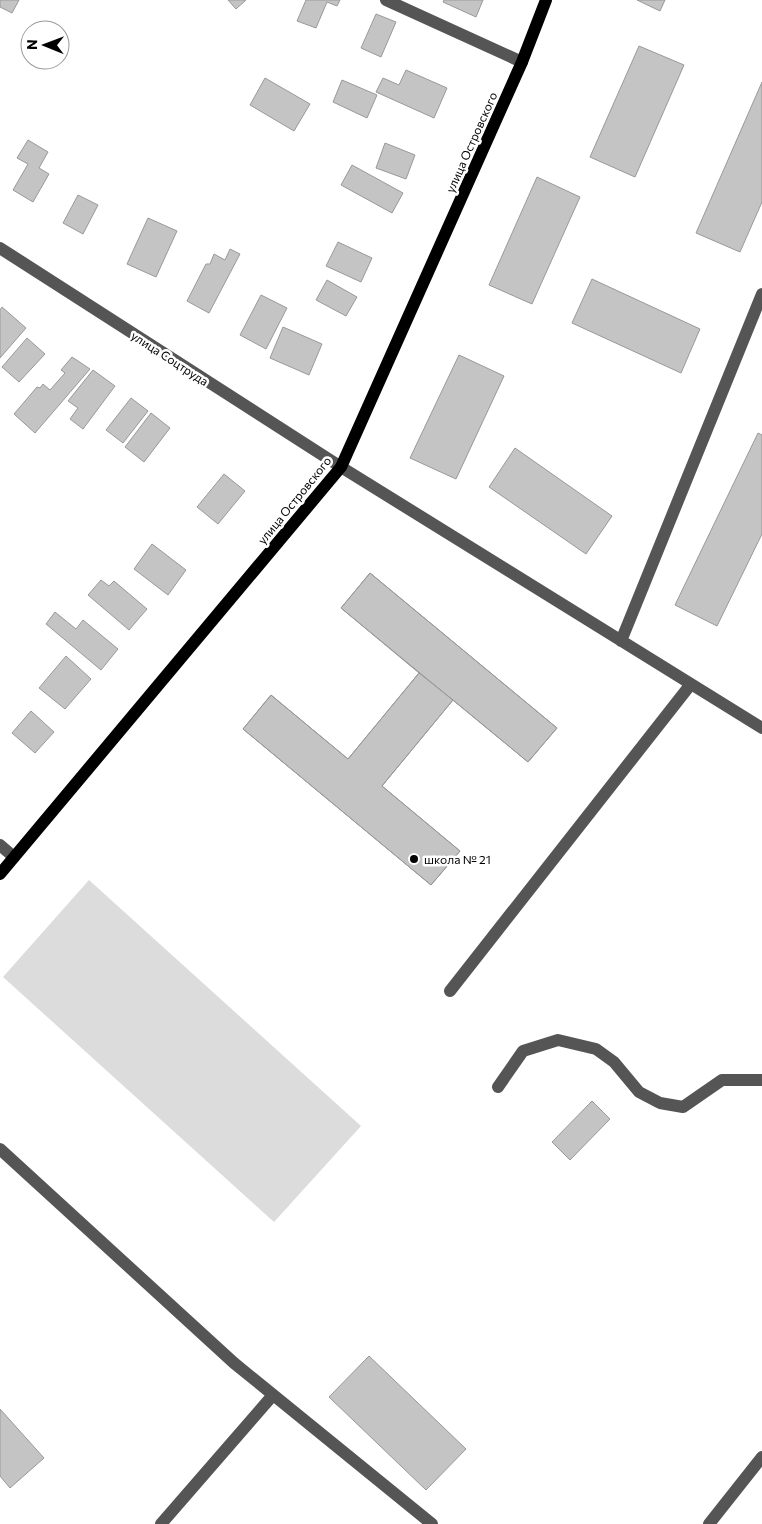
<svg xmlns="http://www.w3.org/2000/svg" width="762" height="1524" viewBox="0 0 762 1524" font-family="Commissioner,sans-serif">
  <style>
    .green { fill: #dcdcdc }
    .building { fill: #c4c4c4; stroke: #999 }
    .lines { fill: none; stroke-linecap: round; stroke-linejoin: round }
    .minor { stroke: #555; stroke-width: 12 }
    .major { stroke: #000; stroke-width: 12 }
    .poi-dot { fill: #000; stroke: #fff; stroke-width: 2 }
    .labels { text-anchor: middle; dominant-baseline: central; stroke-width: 5; stroke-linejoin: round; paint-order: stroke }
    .street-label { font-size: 12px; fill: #000; stroke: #fff }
    .poi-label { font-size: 12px; fill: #000; stroke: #fff; text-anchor: start }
  </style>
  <rect width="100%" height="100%" fill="#fff"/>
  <path class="green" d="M 89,880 L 361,1126 L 274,1222 L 3,977 Z"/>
  <path class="building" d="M 0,0 L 19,0 L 12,13 L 0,7 Z
    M 228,0 L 246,0 L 236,9 Z
    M 306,0 L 340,0 L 337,6 L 327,2 L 316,28 L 297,21 Z
    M 444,0 L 483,0 L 476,17 L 443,2 Z
    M 637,0 L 665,0 L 660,11 Z
    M 376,14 L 396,22 L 381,57 L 361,48 Z
    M 639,46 L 684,65 L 635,177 L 590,157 Z
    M 406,70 L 447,88 L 434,118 L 376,92 L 383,78 L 399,85 Z
    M 265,78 L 310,104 L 294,131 L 250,105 Z
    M 342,80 L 377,95 L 367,118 L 333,102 Z
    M 762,82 L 762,202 L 740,252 L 696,233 Z
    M 28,140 L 48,152 L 39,168 L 49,174 L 33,202 L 13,190 L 28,164 L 17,158 Z
    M 385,143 L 415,155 L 406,179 L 376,168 Z
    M 352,165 L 403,193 L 392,213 L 341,185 Z
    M 537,177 L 580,197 L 532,304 L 489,285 Z
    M 78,195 L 98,205 L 83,234 L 63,223 Z
    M 148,218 L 177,231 L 156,277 L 127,264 Z
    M 338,242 L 372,258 L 361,282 L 326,266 Z
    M 230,249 L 240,254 L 209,313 L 187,301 L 206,264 L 210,264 L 214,254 L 225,260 Z
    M 592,279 L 700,329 L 681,373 L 572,323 Z
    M 327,280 L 357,297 L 346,316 L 316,300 Z
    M 261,295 L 287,308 L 266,349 L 240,335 Z
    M 2,307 L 26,328 L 0,358 L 0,310 Z
    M 283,327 L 322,344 L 309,375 L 270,358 Z
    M 27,338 L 45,354 L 19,382 L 2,367 Z
    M 459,355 L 504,376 L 456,479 L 410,458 Z
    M 72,357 L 90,369 L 35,433 L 14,414 L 37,387 L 40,388 L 43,384 L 50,390 L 65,373 L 61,370 Z
    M 93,370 L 115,386 L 83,429 L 70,419 L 78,408 L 68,401 Z
    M 131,398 L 148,411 L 123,443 L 106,430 Z
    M 151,413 L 170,428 L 144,462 L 125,447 Z
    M 758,433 L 762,435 L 762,534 L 717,626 L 675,605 Z
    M 515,448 L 612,516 L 586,554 L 489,487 Z
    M 224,474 L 245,491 L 218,524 L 197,507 Z
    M 152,544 L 186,570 L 168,595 L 134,569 Z
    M 370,573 L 557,728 L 528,762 L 341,608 Z
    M 370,573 L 557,728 L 528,762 L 453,700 L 382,786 L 460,851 L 431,885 L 243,729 L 271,695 L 348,759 L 419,673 L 341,608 Z
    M 101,580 L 109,586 L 114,581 L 147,609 L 129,630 L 88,595 Z
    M 55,612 L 76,629 L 83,620 L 118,649 L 101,670 L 46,624 Z
    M 66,656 L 91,679 L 65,709 L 39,688 Z
    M 419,673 L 453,700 L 382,786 L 460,851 L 431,885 L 243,729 L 271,695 L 348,759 Z
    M 31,711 L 54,732 L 35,753 L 12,733 Z
    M 592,1101 L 610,1119 L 570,1160 L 552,1142 Z
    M 369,1356 L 466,1449 L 426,1490 L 329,1397 Z
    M 0,1409 L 44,1458 L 10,1488 L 0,1476 Z"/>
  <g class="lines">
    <path class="minor" d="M 386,0 L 522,62
      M 0,248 L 341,467 L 762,728
      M 621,641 L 762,294
      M 0,845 L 14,857
      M 450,991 L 691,684
      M 498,1087 L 523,1051 L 558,1040 L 596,1049 L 614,1062 L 639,1092 L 660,1103 L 683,1107 L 722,1080 L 762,1080
      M 0,1149 L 234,1363 L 432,1524
      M 161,1524 L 273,1395
      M 709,1524 L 762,1457"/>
    <path class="major" d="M 0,874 L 341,467 L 522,62 L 546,0"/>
  </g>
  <circle class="poi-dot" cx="414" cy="859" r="5"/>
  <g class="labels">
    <g class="street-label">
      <text transform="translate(471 142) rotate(-66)">улица Островского</text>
      <text transform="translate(170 358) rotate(33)">улица Соцтруда</text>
      <text transform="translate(294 500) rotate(-51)">улица Островского</text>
    </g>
    <g class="poi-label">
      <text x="424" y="859">школа № 21</text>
    </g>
  </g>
  <g transform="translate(45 45) rotate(271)"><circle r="24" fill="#ffffff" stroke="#999999"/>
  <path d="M0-4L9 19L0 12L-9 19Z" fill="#000000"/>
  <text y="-8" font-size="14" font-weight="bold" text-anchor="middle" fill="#000000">N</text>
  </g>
</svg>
